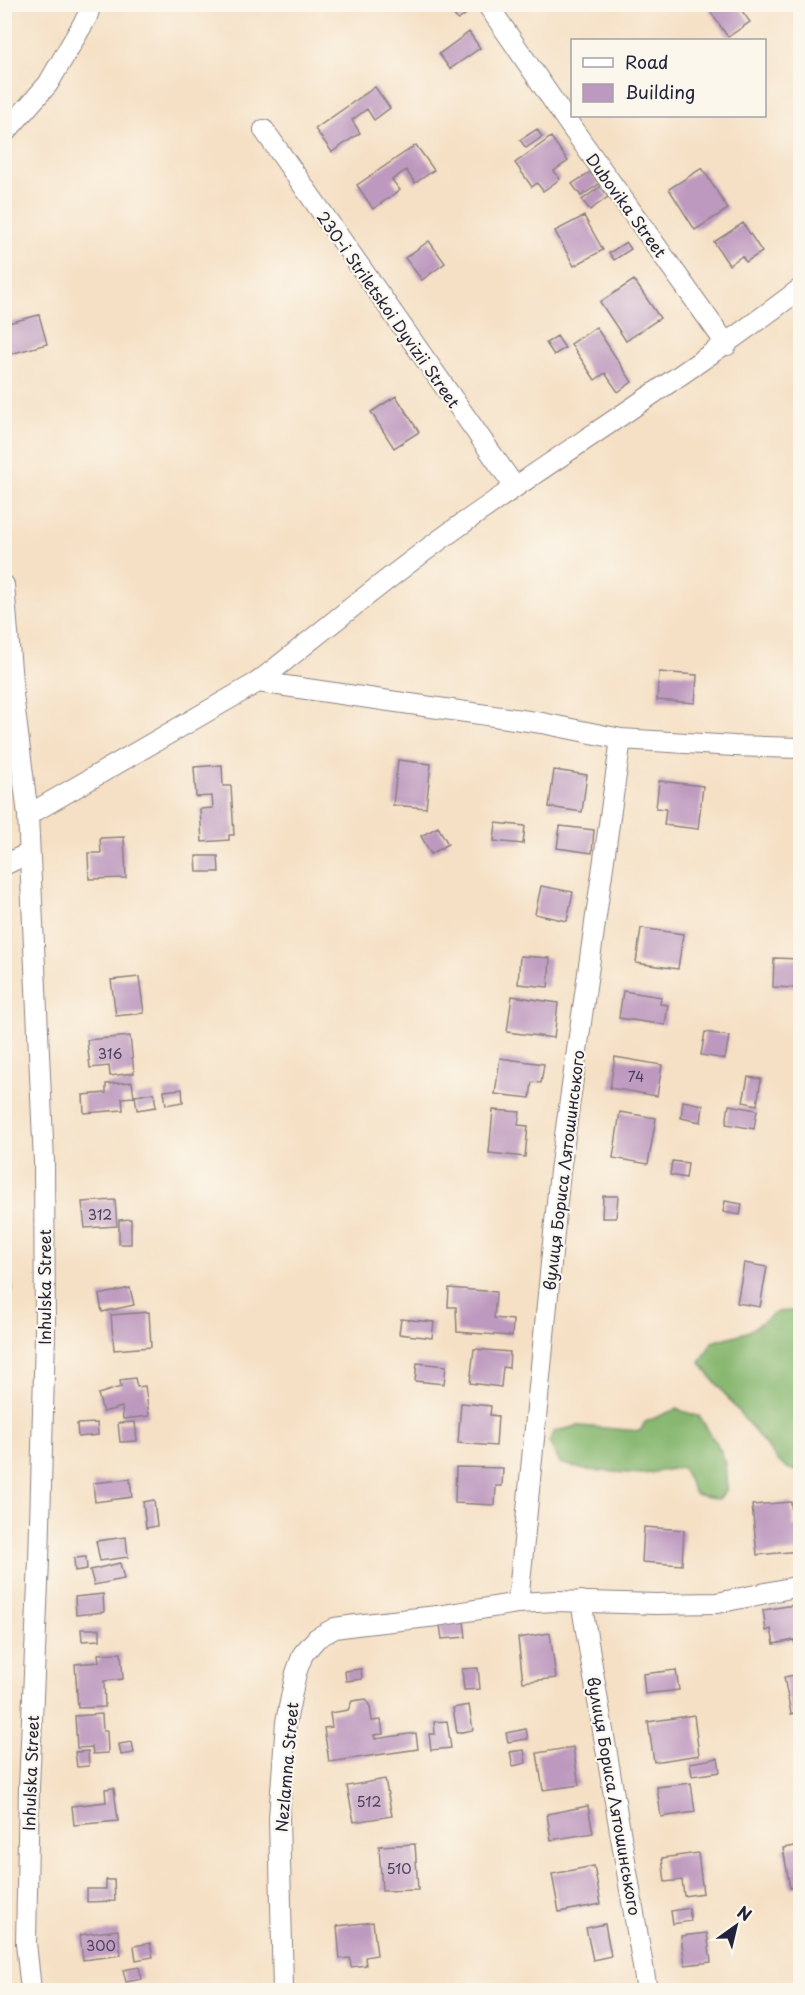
<svg xmlns="http://www.w3.org/2000/svg" width="805" height="1995" viewBox="0 0 805 1995" font-family="'Playpen Sans',sans-serif">
  <style>
    .forest { fill: #87b770; stroke: #546c56; stroke-width: 1.5 }
    .building { fill: #bd99bf }
    .lines { fill: none; stroke-linecap: round; stroke-linejoin: round }
    .minor-casing { stroke: #8c8180; stroke-width: 22 }
    .minor { stroke: #fff; stroke-width: 20 }
    .labels { text-anchor: middle; dominant-baseline: central; stroke-width: 4.5; stroke-linejoin: round; paint-order: stroke }
    .number-label { font-size: 14px; fill: #49405c }
    .street-label { font-size: 16px; fill: #22223b; stroke: #fbf7ec }
  </style>
  <rect width="100%" height="100%" fill="#fbf7ec"/>
  <filter id="ink" filterUnits="userSpaceOnUse"><feTurbulence type="fractalNoise" baseFrequency=".0167" numOctaves="2"/><feDisplacementMap in="SourceGraphic" scale="12" xChannelSelector="R" yChannelSelector="G"/><feConvolveMatrix kernelMatrix="1 2 1 2 8 2 1 2 1" color-interpolation-filters="sRGB"/></filter>
  <filter id="wash" filterUnits="userSpaceOnUse"><feTurbulence type="fractalNoise" baseFrequency=".008" numOctaves="4" result="noise"/><feDisplacementMap in="SourceGraphic" scale="24" xChannelSelector="R" yChannelSelector="G"/><feGaussianBlur stdDeviation="1.35" result="paint"/><feColorMatrix in="noise" values="0 0 0 0 0 0 0 0 0 0 0 0 0 0 0 0 0 1.4 0 .05"/><feComposite in="paint" operator="in"/></filter>
  <g filter="url(#wash)">
    <rect width="100%" height="100%" fill="#f5e0c5"/>
    <path class="forest" d="M 800,1310 L 800,1472 L 787,1468 L 778,1461 L 700,1363 L 712,1342 L 747,1332 L 777,1312 Z
      M 676,1409 L 700,1417 L 721,1451 L 725,1464 L 727,1489 L 719,1499 L 695,1494 L 682,1467 L 644,1474 L 585,1470 L 560,1463 L 549,1442 L 555,1431 L 579,1426 L 640,1431 L 645,1422 Z"/>
    <g id="blocks">
      <path class="building" d="M 464,4 L 474,4 L 476,7 L 458,20 L 452,13 Z
        M 705,4 L 737,4 L 750,22 L 728,37 Z
        M 469,32 L 480,48 L 450,69 L 439,54 Z
        M 375,87 L 390,108 L 374,120 L 367,109 L 352,120 L 360,133 L 332,152 L 315,129 Z
        M 537,129 L 542,137 L 526,148 L 520,140 Z
        M 551,137 L 568,161 L 554,171 L 560,179 L 543,191 L 537,183 L 532,187 L 515,163 Z
        M 416,145 L 434,170 L 415,183 L 406,170 L 392,180 L 400,190 L 373,209 L 357,185 Z
        M 702,168 L 728,209 L 695,230 L 669,189 Z
        M 590,172 L 599,184 L 581,196 L 572,184 Z
        M 601,186 L 608,197 L 590,210 L 582,200 Z
        M 584,216 L 603,250 L 574,266 L 555,231 Z
        M 743,223 L 762,252 L 746,262 L 742,256 L 729,265 L 714,242 Z
        M 429,241 L 445,263 L 422,280 L 405,258 Z
        M 626,242 L 631,249 L 614,260 L 609,253 Z
        M 634,280 L 660,318 L 626,341 L 600,302 Z
        M 39,315 L 47,344 L 10,354 L 4,333 L 4,324 Z
        M 596,327 L 632,382 L 618,392 L 605,373 L 595,380 L 571,344 Z
        M 557,336 L 565,348 L 554,355 L 546,343 Z
        M 396,396 L 419,432 L 394,448 L 371,412 Z
        M 659,672 L 697,675 L 695,703 L 657,700 Z
        M 398,760 L 431,764 L 426,808 L 393,805 Z
        M 222,765 L 223,786 L 231,786 L 234,835 L 229,835 L 229,840 L 202,842 L 200,809 L 213,808 L 212,796 L 196,797 L 194,767 Z
        M 554,770 L 587,775 L 582,812 L 549,807 Z
        M 659,781 L 703,786 L 698,829 L 664,825 L 666,809 L 656,808 Z
        M 496,823 L 525,826 L 523,844 L 494,841 Z
        M 560,826 L 594,830 L 592,853 L 557,848 Z
        M 438,827 L 448,844 L 431,854 L 421,836 Z
        M 124,837 L 126,878 L 89,879 L 88,853 L 101,853 L 100,838 Z
        M 196,856 L 218,856 L 219,872 L 197,872 Z
        M 541,886 L 573,892 L 567,921 L 535,914 Z
        M 641,928 L 683,934 L 678,969 L 636,963 Z
        M 520,956 L 550,958 L 548,987 L 518,984 Z
        M 774,958 L 800,959 L 800,988 L 773,987 Z
        M 139,977 L 144,1013 L 116,1016 L 111,980 Z
        M 623,991 L 661,997 L 660,1004 L 668,1005 L 665,1025 L 619,1018 Z
        M 512,996 L 558,1003 L 554,1038 L 507,1032 Z
        M 705,1032 L 729,1036 L 725,1059 L 701,1055 Z
        M 130,1036 L 134,1073 L 110,1076 L 109,1066 L 90,1068 L 87,1040 Z
        M 615,1057 L 662,1065 L 657,1096 L 610,1088 Z
        M 500,1058 L 544,1064 L 541,1083 L 532,1082 L 530,1098 L 495,1094 Z
        M 748,1077 L 761,1079 L 757,1105 L 743,1102 Z
        M 132,1082 L 134,1097 L 122,1098 L 123,1110 L 84,1113 L 83,1095 L 106,1093 L 106,1084 Z
        M 182,1089 L 183,1102 L 166,1105 L 164,1091 Z
        M 154,1093 L 156,1107 L 137,1110 L 135,1096 Z
        M 683,1101 L 703,1105 L 701,1122 L 681,1118 Z
        M 729,1105 L 757,1110 L 754,1129 L 726,1124 Z
        M 493,1110 L 520,1112 L 518,1125 L 528,1126 L 525,1157 L 489,1153 Z
        M 620,1112 L 656,1118 L 648,1164 L 613,1158 Z
        M 672,1161 L 688,1163 L 686,1178 L 670,1175 Z
        M 603,1196 L 618,1196 L 616,1218 L 602,1218 Z
        M 115,1200 L 117,1226 L 85,1228 L 82,1202 Z
        M 725,1201 L 742,1204 L 740,1215 L 723,1212 Z
        M 131,1219 L 131,1244 L 119,1244 L 119,1220 Z
        M 744,1263 L 767,1267 L 760,1307 L 737,1303 Z
        M 11,1272 L 13,1290 L 4,1291 L 4,1273 Z
        M 130,1288 L 134,1305 L 102,1312 L 99,1295 Z
        M 449,1288 L 496,1292 L 494,1318 L 513,1320 L 512,1336 L 457,1332 L 456,1307 L 448,1307 Z
        M 149,1312 L 151,1347 L 114,1350 L 111,1315 Z
        M 401,1319 L 434,1322 L 432,1338 L 399,1334 Z
        M 474,1349 L 510,1352 L 509,1368 L 503,1367 L 501,1387 L 470,1383 Z
        M 417,1363 L 446,1366 L 444,1384 L 415,1381 Z
        M 135,1378 L 137,1387 L 145,1386 L 149,1416 L 123,1419 L 122,1407 L 103,1412 L 98,1394 L 121,1387 L 120,1380 Z
        M 461,1403 L 491,1406 L 490,1415 L 498,1416 L 496,1446 L 458,1443 Z
        M 135,1422 L 137,1441 L 120,1442 L 118,1423 Z
        M 97,1423 L 98,1435 L 78,1437 L 77,1424 Z
        M 456,1467 L 503,1468 L 502,1486 L 496,1486 L 495,1505 L 455,1503 Z
        M 130,1479 L 132,1497 L 95,1502 L 93,1483 Z
        M 154,1500 L 157,1526 L 146,1528 L 143,1502 Z
        M 791,1502 L 793,1526 L 800,1525 L 800,1551 L 757,1555 L 752,1505 Z
        M 644,1527 L 684,1530 L 682,1565 L 642,1562 Z
        M 126,1537 L 128,1557 L 100,1561 L 96,1541 Z
        M 86,1557 L 87,1569 L 75,1571 L 74,1558 Z
        M 120,1563 L 124,1579 L 94,1585 L 90,1570 Z
        M 103,1594 L 104,1612 L 76,1615 L 75,1597 Z
        M 800,1604 L 800,1653 L 797,1653 L 794,1640 L 774,1644 L 771,1629 L 766,1631 L 763,1610 Z
        M 464,1622 L 466,1637 L 442,1639 L 440,1625 Z
        M 81,1629 L 100,1629 L 100,1640 L 82,1641 Z
        M 550,1633 L 556,1678 L 523,1682 L 518,1638 Z
        M 121,1653 L 123,1679 L 104,1681 L 105,1707 L 78,1708 L 75,1664 L 99,1662 L 98,1654 Z
        M 478,1668 L 480,1689 L 464,1690 L 462,1669 Z
        M 361,1669 L 362,1679 L 346,1681 L 345,1671 Z
        M 676,1670 L 679,1690 L 645,1694 L 643,1674 Z
        M 800,1674 L 800,1713 L 791,1714 L 784,1677 Z
        M 366,1699 L 370,1707 L 372,1721 L 381,1720 L 383,1734 L 374,1735 L 375,1739 L 416,1733 L 418,1749 L 329,1762 L 324,1728 L 332,1727 L 330,1713 L 348,1710 L 352,1701 Z
        M 469,1705 L 473,1730 L 457,1733 L 453,1708 Z
        M 102,1714 L 103,1731 L 107,1731 L 108,1753 L 93,1754 L 92,1747 L 77,1748 L 75,1716 Z
        M 694,1715 L 699,1755 L 654,1762 L 648,1722 Z
        M 447,1721 L 451,1748 L 431,1750 L 429,1734 L 435,1734 L 434,1722 Z
        M 526,1729 L 528,1739 L 508,1742 L 506,1733 Z
        M 132,1742 L 134,1753 L 121,1755 L 119,1744 Z
        M 573,1747 L 579,1785 L 543,1790 L 537,1753 Z
        M 524,1750 L 526,1763 L 513,1766 L 510,1752 Z
        M 88,1751 L 89,1766 L 77,1767 L 75,1752 Z
        M 718,1758 L 720,1772 L 692,1776 L 690,1763 Z
        M 385,1779 L 392,1816 L 354,1822 L 347,1786 Z
        M 691,1783 L 695,1812 L 661,1817 L 657,1787 Z
        M 114,1788 L 118,1821 L 74,1825 L 72,1806 L 106,1802 L 105,1789 Z
        M 588,1806 L 593,1833 L 551,1840 L 547,1814 Z
        M 415,1844 L 418,1890 L 382,1891 L 379,1846 Z
        M 800,1845 L 800,1886 L 790,1888 L 783,1848 Z
        M 698,1853 L 703,1893 L 684,1896 L 682,1880 L 665,1882 L 662,1858 Z
        M 594,1866 L 601,1904 L 559,1912 L 552,1874 Z
        M 106,1880 L 114,1880 L 115,1901 L 87,1902 L 87,1889 L 106,1889 Z
        M 689,1908 L 691,1921 L 673,1924 L 671,1911 Z
        M 373,1922 L 377,1955 L 365,1957 L 366,1965 L 351,1967 L 350,1958 L 340,1959 L 337,1926 Z
        M 605,1924 L 611,1956 L 593,1960 L 586,1928 Z
        M 118,1930 L 121,1955 L 83,1960 L 80,1935 Z
        M 707,1933 L 711,1962 L 685,1965 L 681,1936 Z
        M 150,1943 L 153,1957 L 136,1960 L 134,1946 Z
        M 139,1967 L 142,1979 L 126,1982 L 123,1970 Z"/>
    </g>
  </g>
  <g filter="url(#ink)">
    <use href="#blocks" fill-opacity="0" stroke="#8c8180" stroke-width="1.5"/>
    <g class="lines">
      <g class="minor-casing">
        <path id="minor" d="M 487,4 L 567,121 L 727,345
          M 264,130 L 515,487
          M 4,134 L 48,84 L 87,17 L 91,4
          M 4,585 L 13,694 L 28,815 L 44,1162 L 45,1335 L 39,1561 L 29,1787 L 26,1943 L 31,1990
          M 258,682 C 323,631 386,578 452,531 C 568,449 688,374 800,289
          M 28,815 L 258,682 L 542,723 L 621,739 L 734,746 L 800,748
          M 4,865 L 29,853
          M 581,1601 L 647,1990
          M 518,1603 L 560,1171 L 621,739
          M 283,1990 L 279,1818 L 286,1722 L 296,1673 L 303,1654 L 317,1638 L 335,1628 L 356,1625 L 437,1616 L 518,1603 L 556,1601 L 656,1604 L 717,1603 L 800,1586"/>
      </g>
      <use href="#minor" class="minor"/>
    </g>
  </g>
  <g class="labels">
    <g class="number-label">
      <text x="110" y="1053">316</text>
      <text x="636" y="1076">74</text>
      <text x="100" y="1214">312</text>
      <text x="369" y="1801">512</text>
      <text x="399" y="1868">510</text>
      <text x="101" y="1945">300</text>
    </g>
    <g class="street-label">
      <text transform="translate(627 205) rotate(54)">Dubovika Street</text>
      <text transform="translate(389 309) rotate(55)">230-i Striletskoi Dyvizii Street</text>
      <text transform="translate(563 1170) rotate(-83)">вулиця Бориса Лятошинського</text>
      <text transform="translate(44 1287) rotate(-90)">Inhulska Street</text>
      <text transform="translate(286 1767) rotate(-85)">Nezlamna Street</text>
      <text transform="translate(30 1773) rotate(-88)">Inhulska Street</text>
      <text transform="translate(615 1796) rotate(80)">вулиця Бориса Лятошинського</text>
    </g>
  </g>
  <rect width="805" height="1995" fill="none" stroke="#fbf7ec" stroke-width="24"/>
  <rect x="571" y="39" width="195" height="78" fill="#fbf7ec" stroke="#a4a2a5" stroke-width="1.5"/>
  <rect x="583" y="58" width="30" height="9" fill="#ffffff" stroke="#a4a2a5" stroke-width="1.5"/>
  <text x="625" y="69" font-size="18" fill="#22223b">Road</text>
  <rect x="583" y="84" width="30" height="18" fill="#bd99bf" stroke="#a4a2a5" stroke-width="1.5"/>
  <text x="625" y="99" font-size="18" fill="#22223b">Building</text>
  <g transform="translate(736 1926) rotate(34)" stroke="#fbf7ec" stroke-width="4.5" paint-order="stroke">
  <path d="M0-4.5L10 22L0 15L-10 22Z" fill="#22223b"/>
  <text y="-9" font-size="16" font-weight="bold" text-anchor="middle" fill="#22223b">N</text>
  </g>
</svg>
